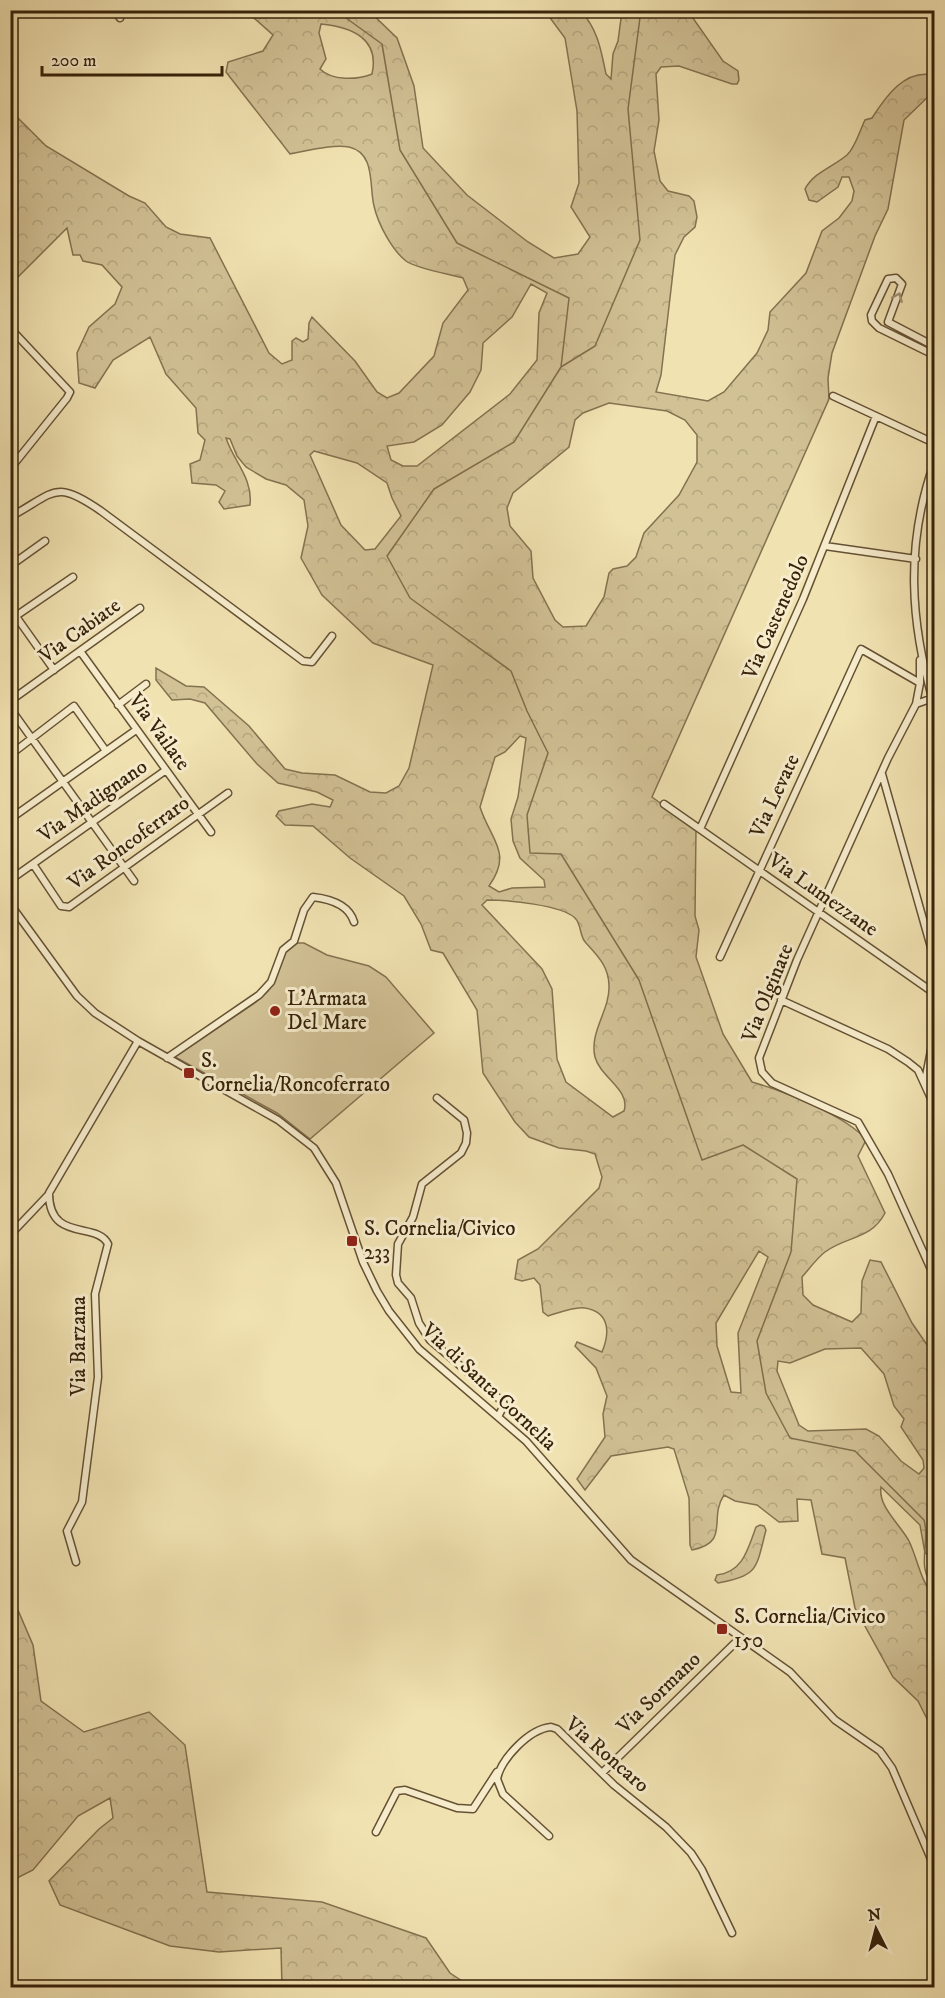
<svg xmlns="http://www.w3.org/2000/svg" width="945" height="1998" viewBox="0 0 945 1998" font-family="'IM FELL DW Pica',serif">
  <style>
    .forest { fill: url(#forest-crowns); stroke: #847250; stroke-width: 1.5; fill-rule: evenodd }
    .park { fill: #d1c195; stroke: #847250; stroke-width: 1.5 }
    .lines { fill: none; stroke-linecap: round; stroke-linejoin: round }
    .stream { stroke: #806e4c; stroke-width: 1.5 }
    .minor-casing { stroke: #655234; stroke-width: 9 }
    .minor { stroke: #f6eccc; stroke-width: 6 }
    .oneway { stroke: #a09175 }
    .poi-dot { fill: #8f2418; stroke: #f6eccc; stroke-width: 2 }
    .labels { text-anchor: middle; dominant-baseline: central; stroke-width: 6; stroke-linejoin: round; paint-order: stroke }
    .street-label { font-size: 21px; fill: #36220a; stroke: #f6eccc }
    .poi-label { font-size: 21px; fill: #36220a; stroke: #f6eccc; text-anchor: start }
  </style>
  <defs>
    <pattern id="forest-crowns" width="20" height="18" patternUnits="userSpaceOnUse" patternTransform="scale(1.5)"><rect width="20" height="18" fill="#d1c195"/><path d="M2 6a3 3 0 1 1 6 0M12 15a3 3 0 1 1 6 0" fill="none" stroke="#b4a67f"/></pattern>
  </defs>
  <rect width="100%" height="100%" fill="#f1e2b1"/>
  <filter id="stains"><feTurbulence type="fractalNoise" baseFrequency=".00333" numOctaves="4"/><feColorMatrix values="0 0 0 0 .2 0 0 0 0 .09 0 0 0 0 .02 0 0 0 .5 -.17"/></filter>
  <radialGradient id="worn" r=".72"><stop offset=".6" stop-color="#630" stop-opacity="0"/><stop offset="1" stop-color="#630" stop-opacity=".3"/></radialGradient>
  <path class="forest" d="M 246,11 L 369,11 L 397,38 L 414,86 L 423,148 L 467,195 L 528,242 L 554,258 L 578,254 L 590,237 L 571,207 L 579,183 L 577,111 L 565,38 L 545,11 L 581,11 C 598,30 601,50 606,74 L 611,79 L 613,54 L 618,41 L 622,11 L 688,11 L 723,61 L 738,71 L 739,80 L 737,84 L 732,84 L 679,66 L 661,67 L 656,74 L 659,120 L 654,151 L 660,181 L 668,191 L 689,196 L 694,201 L 697,217 L 695,227 L 684,237 L 675,255 L 661,375 L 656,392 L 708,401 L 724,392 L 757,353 L 768,330 L 770,312 L 806,273 L 822,231 L 839,218 L 852,201 L 854,191 L 849,177 L 842,177 L 838,187 L 817,202 L 809,200 L 805,189 C 814,172 833,167 847,155 C 855,148 860,130 865,120 L 872,118 C 886,96 905,69 933,75 L 934,91 L 904,120 L 888,209 L 875,236 L 832,353 L 828,378 L 829,399 L 652,797 L 696,829 L 695,916 L 699,930 L 696,957 L 723,1034 L 752,1082 C 781,1090 849,1117 866,1140 L 858,1156 L 885,1213 C 871,1240 846,1236 825,1252 C 817,1258 809,1269 802,1277 L 803,1295 L 813,1305 L 852,1322 L 861,1313 L 862,1281 L 870,1260 L 881,1262 L 912,1323 L 934,1355 L 927,1406 L 934,1420 L 933,1557 L 925,1553 L 920,1525 L 881,1487 C 878,1507 900,1524 909,1541 C 918,1560 920,1580 934,1597 L 934,1733 L 918,1701 L 893,1677 L 855,1608 L 845,1558 L 822,1554 L 811,1500 L 797,1499 L 798,1521 L 779,1522 L 757,1505 L 735,1501 L 724,1495 C 708,1519 731,1542 692,1550 L 690,1545 L 689,1498 L 674,1449 L 668,1447 L 611,1456 L 585,1490 L 577,1479 L 605,1437 L 603,1414 L 607,1396 L 596,1368 L 575,1346 L 577,1342 L 602,1352 C 610,1333 610,1312 585,1308 C 575,1306 558,1313 548,1316 L 543,1312 L 540,1285 L 534,1278 L 522,1281 L 515,1279 L 518,1260 L 538,1249 L 599,1188 L 602,1177 L 595,1154 L 586,1151 L 559,1148 L 529,1137 L 515,1122 L 483,1073 L 477,1010 L 443,953 L 431,950 L 421,924 L 404,896 L 350,858 L 313,826 L 285,825 L 276,816 L 279,811 L 312,804 L 330,807 L 333,800 L 317,792 L 278,783 L 257,764 L 205,703 L 190,699 L 172,700 L 156,680 L 156,668 L 186,686 L 204,687 L 249,726 L 285,769 L 302,773 L 335,775 L 370,792 L 386,793 L 399,786 L 409,768 L 433,665 L 373,643 L 322,595 L 301,558 L 308,526 L 304,500 L 286,485 L 266,479 L 246,467 L 237,456 L 230,439 L 226,438 C 234,462 253,478 250,505 L 224,509 L 219,502 L 225,491 L 216,485 L 192,483 L 190,464 L 200,460 L 205,440 L 198,433 L 196,408 L 166,374 L 150,337 L 113,360 L 95,388 L 79,383 L 77,353 L 89,327 L 115,304 L 122,287 L 102,265 L 83,261 L 80,255 L 73,255 L 67,228 L 11,284 L 10,110 L 46,146 L 129,196 L 145,203 L 166,227 L 180,234 L 210,238 L 269,353 L 282,364 L 292,360 L 292,341 L 296,338 L 303,342 L 308,339 L 309,323 L 312,317 L 355,361 L 377,392 L 387,398 L 399,393 L 434,356 L 443,323 L 468,290 L 463,278 C 449,274 417,269 406,261 C 392,250 378,224 374,206 C 369,187 376,153 349,147 C 332,144 307,151 290,154 L 226,72 L 228,62 L 263,51 L 273,35 ZM 321,24 C 351,27 380,38 372,74 C 357,80 332,81 320,69 L 326,59 L 319,33 ZM 531,284 L 547,293 L 539,313 L 537,360 L 510,394 L 417,466 L 403,466 L 391,460 L 387,446 L 414,442 L 442,425 L 470,392 L 481,370 L 483,343 L 512,317 ZM 609,403 L 667,411 L 685,420 L 697,435 L 697,462 L 679,495 L 644,533 L 636,557 L 627,566 L 613,569 L 609,573 L 604,597 L 586,626 L 563,627 L 555,620 L 533,578 L 531,551 L 510,526 L 507,508 L 513,493 L 569,447 L 575,420 L 583,413 ZM 314,451 L 357,463 L 387,483 L 392,498 L 401,516 L 375,549 L 365,550 L 341,525 L 310,455 ZM 520,736 L 526,738 L 518,797 L 511,819 L 513,841 L 520,858 L 544,880 L 545,887 L 512,888 L 499,892 L 489,886 C 513,852 491,841 480,807 L 495,757 L 505,752 ZM 487,900 C 507,900 562,905 575,918 C 582,925 579,936 586,943 C 598,956 609,967 609,986 C 610,1010 589,1032 595,1057 C 600,1077 631,1090 624,1111 L 613,1117 L 566,1082 L 557,1059 L 552,989 L 542,969 L 482,905 ZM 759,1251 L 768,1257 L 738,1333 L 741,1393 L 731,1392 L 717,1346 L 716,1323 ZM 861,1348 L 884,1374 L 894,1406 L 904,1419 L 901,1427 L 923,1460 L 924,1468 L 919,1474 L 901,1461 L 879,1436 L 866,1429 L 808,1431 L 799,1425 L 777,1371 L 778,1361 L 790,1363 L 825,1349 Z
    M 760,1525 L 764,1526 L 766,1530 C 756,1568 759,1576 718,1583 L 715,1580 L 717,1575 C 743,1572 748,1549 756,1527 Z
    M 11,1594 L 33,1645 L 41,1701 L 84,1732 L 149,1712 L 185,1745 L 207,1892 L 322,1902 L 426,1938 L 450,1973 L 471,1987 L 282,1987 L 281,1948 L 219,1952 L 170,1946 L 60,1905 L 49,1881 L 99,1829 L 113,1818 L 110,1798 L 78,1816 L 33,1870 L 11,1881 Z"/>
  <path class="park" d="M 297,943 L 304,943 L 327,955 L 369,966 L 386,977 L 434,1033 L 310,1139 L 277,1113 L 175,1057 L 256,1002 L 268,991 L 284,952 Z"/>
  <g class="lines">
    <path class="stream" d="M 335,10 L 382,44 L 400,150 L 457,243 L 569,298 L 561,367 L 514,442 L 434,489 L 387,556 L 410,598 L 511,671 L 527,711 L 548,753 L 527,815 L 530,853 L 561,854 L 639,980 L 702,1160 L 743,1145 L 797,1179 L 791,1252 L 757,1341 L 766,1393 L 790,1438 L 855,1451 L 924,1520 C 931,1543 915,1567 934,1587
      M 561,367 L 595,346 L 640,240 L 628,109 L 641,10"/>
    <g class="minor-casing">
      <path id="minor" d="M 114,10 L 120,18
        M 10,328 L 70,392 L 67,398 L 10,469
        M 934,346 L 888,322 L 902,284 L 896,278 L 888,279 L 871,315 L 872,321 L 879,328 L 934,355
        M 833,396 L 934,443
        M 934,463 C 905,545 910,623 934,704
        M 10,509 L 11,509
        M 10,517 C 55,493 54,478 101,511 L 303,661 L 312,662 L 332,636
        M 825,546 L 916,559
        M 10,566 L 45,541
        M 10,608 L 54,670
        M 10,620 L 73,577
        M 80,651 L 211,832
        M 933,698 L 916,704 L 888,758 L 797,960 L 759,1058 L 762,1072 L 772,1083 L 858,1122 L 888,1174 L 934,1276
        M 10,701 L 140,608
        M 916,704 L 920,683 L 920,660
        M 118,705 L 146,684
        M 10,708 L 134,881
        M 10,755 L 74,706 L 106,751
        M 882,774 L 934,958
        M 664,804 L 934,993
        M 10,819 L 136,730
        M 700,829 L 803,599 L 876,416
        M 33,864 L 61,906 L 69,907 L 228,793
        M 10,880 L 166,770
        M 10,904 L 77,996 L 95,1013 L 138,1041 L 278,1120 L 314,1148 L 336,1183 L 363,1262 L 377,1291 L 389,1311 L 419,1349 L 526,1441 L 631,1560 L 790,1672 L 835,1720 L 880,1751 L 892,1768 L 934,1866
        M 720,957 L 861,649 L 920,683
        M 781,1000 L 888,1049 L 908,1062 L 918,1070 L 934,1105
        M 167,1058 L 259,995 L 271,982 L 283,950 L 294,941 L 304,910 L 313,897 C 330,899 349,905 354,922
        M 925,1081 L 934,1035
        M 437,1098 L 464,1120 L 467,1133 L 466,1143 L 461,1153 L 422,1184 L 413,1217 L 398,1244 L 396,1275 L 398,1283 L 411,1298 L 419,1323 L 430,1340 L 503,1402 L 504,1405 L 498,1417
        M 10,1235 L 49,1194
        M 76,1562 L 67,1531 L 82,1502 L 98,1377 L 95,1294 L 108,1244 C 97,1221 49,1243 49,1193 L 138,1041
        M 602,1773 L 740,1638
        M 376,1832 L 397,1791 L 405,1790 L 457,1808 L 473,1809 L 497,1772
        M 549,1836 L 503,1794 L 497,1779 C 501,1759 529,1729 551,1727 L 557,1729 L 614,1785 L 666,1827 L 691,1853 L 702,1870 L 732,1933"/>
    </g>
    <use href="#minor" class="minor"/>
  </g>
  <defs><path id="oneway-chevron" d="M-2-3.5L2.5 0L-2 3.5" fill="none" stroke-width="1.6" stroke-linecap="round" stroke-linejoin="round" transform="scale(1.5)"/></defs>
  <use class="oneway" href="#oneway-chevron" transform="translate(898 297) rotate(-67)"/>
  <g class="poi-dot">
    <circle cx="275" cy="1011" r="6"/>
    <rect x="183" y="1067" width="12" height="12" rx="3"/>
    <rect x="346" y="1235" width="12" height="12" rx="3"/>
    <rect x="716" y="1623" width="12" height="12" rx="3"/>
  </g>
  <g class="labels">
    <g class="street-label">
      <text transform="translate(776 617) rotate(-66)">Via Castenedolo</text>
      <text transform="translate(80 631) rotate(-36)">Via Cabiate</text>
      <text transform="translate(159 732) rotate(54)">Via Vailate</text>
      <text transform="translate(775 796) rotate(-65)">Via Levate</text>
      <text transform="translate(93 801) rotate(-35)">Via Madignano</text>
      <text transform="translate(129 843) rotate(-36)">Via Roncoferraro</text>
      <text transform="translate(823 895) rotate(35)">Via Lumezzane</text>
      <text transform="translate(768 993) rotate(-68)">Via Olginate</text>
      <text transform="translate(79 1346) rotate(-90)">Via Barzana</text>
      <text transform="translate(489 1387) rotate(43)">Via di Santa Cornelia</text>
      <text transform="translate(659 1693) rotate(-44)">Via Sormano</text>
      <text transform="translate(607 1755) rotate(41)">Via Roncaro</text>
    </g>
    <g class="poi-label">
      <text x="287" y="999">L'Armata<tspan x="287" dy="24">Del Mare</tspan></text>
      <text x="201" y="1061">S.<tspan x="201" dy="24">Cornelia/Roncoferrato</tspan></text>
      <text x="364" y="1229">S. Cornelia/Civico<tspan x="364" dy="24">233</tspan></text>
      <text x="734" y="1617">S. Cornelia/Civico<tspan x="734" dy="24">150</tspan></text>
    </g>
  </g>
  <rect width="945" height="1998" fill="none" stroke="#f1e2b1" stroke-width="36"/>
  <rect x="12" y="12" width="921" height="1974" fill="none" stroke="#36220a" stroke-width="3"/>
  <rect x="18" y="18" width="909" height="1962" fill="none" stroke="#36220a" stroke-width="1.5"/>
  <g transform="translate(876 1929) rotate(354)" stroke="#f6eccc" stroke-width="4.5" paint-order="stroke">
  <path d="M0-4.5L10 22L0 15L-10 22Z" fill="#36220a"/>
  <text y="-9" font-size="16" font-weight="bold" text-anchor="middle" fill="#36220a">N</text>
  </g>
  <path d="M42 66v9h180v-9" fill="none" stroke="#36220a" stroke-width="3"/>
  <text x="51" y="66" font-size="18" fill="#36220a" stroke="#f6eccc" stroke-width="4.5" paint-order="stroke">200 m</text>
  <rect width="100%" height="100%" filter="url(#stains)"/>
  <rect width="100%" height="100%" fill="url(#worn)"/>
</svg>
